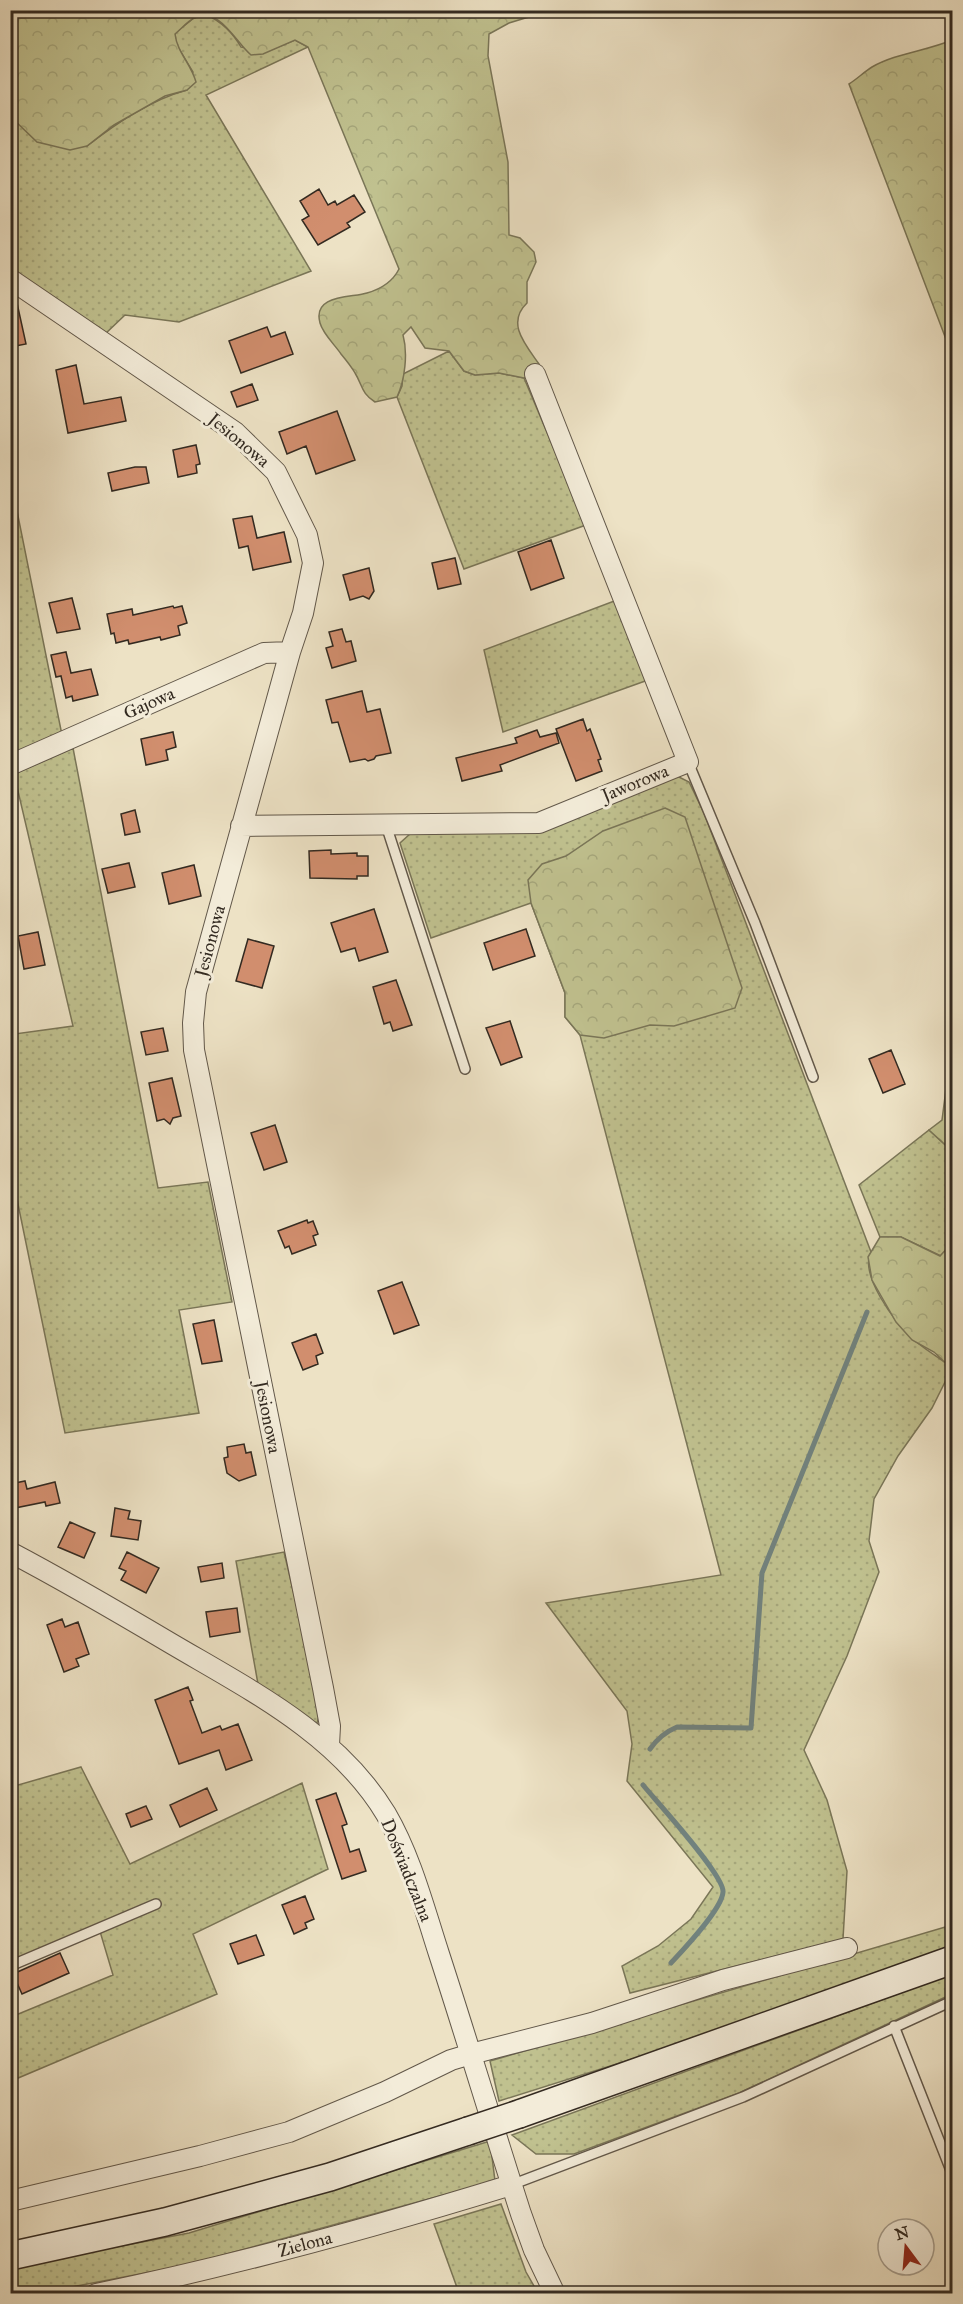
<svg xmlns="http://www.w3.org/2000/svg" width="963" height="2304" viewBox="0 0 963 2304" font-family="'IM FELL Great Primer',serif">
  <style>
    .grass { fill: url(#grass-dots); stroke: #7a7658; stroke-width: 1.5 }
    .forest { fill: url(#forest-crowns); stroke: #7a7658; stroke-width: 1.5 }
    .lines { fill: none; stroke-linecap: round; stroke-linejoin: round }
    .stream { stroke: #71827e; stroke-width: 5 }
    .building { fill: #d18e6e; stroke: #332a21; stroke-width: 1.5 }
    .service-casing { stroke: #62584a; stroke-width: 12 }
    .minor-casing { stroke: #62584a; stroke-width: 22 }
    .secondary-casing { stroke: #332a21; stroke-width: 30 }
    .service { stroke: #f3ecd9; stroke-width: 9 }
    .minor { stroke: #f3ecd9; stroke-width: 20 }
    .secondary { stroke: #f3ecd9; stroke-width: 27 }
    .secondary-bridge-casing { stroke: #332a21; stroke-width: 30; stroke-linecap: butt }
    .secondary-bridge { stroke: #f3ecd9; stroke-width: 27 }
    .labels { text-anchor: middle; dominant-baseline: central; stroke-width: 6; stroke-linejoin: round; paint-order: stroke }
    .street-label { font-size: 18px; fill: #332a21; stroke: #f3ecd9 }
  </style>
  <defs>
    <pattern id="grass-dots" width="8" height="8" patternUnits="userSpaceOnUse" patternTransform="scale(1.5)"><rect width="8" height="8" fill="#c0c18f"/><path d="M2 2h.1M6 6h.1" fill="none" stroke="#a5a67b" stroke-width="1.8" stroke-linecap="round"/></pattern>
    <pattern id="forest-crowns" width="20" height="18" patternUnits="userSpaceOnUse" patternTransform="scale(1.5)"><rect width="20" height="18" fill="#c0c18f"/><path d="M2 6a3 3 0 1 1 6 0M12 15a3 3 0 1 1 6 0" fill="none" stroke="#a5a67b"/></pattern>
  </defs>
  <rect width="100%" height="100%" fill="#ede2c5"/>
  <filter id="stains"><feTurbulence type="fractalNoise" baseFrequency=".00333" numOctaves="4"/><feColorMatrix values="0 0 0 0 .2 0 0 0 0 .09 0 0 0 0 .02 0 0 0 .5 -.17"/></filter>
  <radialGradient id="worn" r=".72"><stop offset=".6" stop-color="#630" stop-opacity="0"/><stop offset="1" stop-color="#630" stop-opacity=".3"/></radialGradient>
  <path class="grass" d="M 207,15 C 222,22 233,33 241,47 L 268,51 L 295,40 L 308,47 L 206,95 L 311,271 L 179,322 L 125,315 L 104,335 L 11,269 L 10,117 L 18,121 L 87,146 C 117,123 150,100 187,90 L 193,72 L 176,44 L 175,33 L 194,18 Z
    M 449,351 L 464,371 L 475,375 L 499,373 L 524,378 L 586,525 L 464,569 L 397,397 L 402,386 L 403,374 Z
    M 10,476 L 62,735 L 15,753 L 10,732 Z
    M 617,600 L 648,680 L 503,732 L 484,650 Z
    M 73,748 L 158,1188 L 208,1182 L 232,1302 L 179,1310 L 199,1413 L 65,1433 L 11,1170 L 10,1011 L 15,1034 L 73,1026 L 14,774 Z
    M 677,776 L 689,782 L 704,813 L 871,1252 C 859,1274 895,1323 911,1337 C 923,1349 939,1357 952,1368 L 932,1408 L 898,1456 L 874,1499 L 869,1541 L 879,1572 L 847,1656 L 804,1750 L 827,1800 L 847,1871 L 843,1939 L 630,1993 L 622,1966 L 658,1946 L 691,1919 L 713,1887 L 627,1781 L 632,1744 L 627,1711 L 546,1603 L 721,1575 L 580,1035 L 565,1017 L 565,993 L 531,903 L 431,938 L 400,843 L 410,834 L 538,829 Z
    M 929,1130 L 952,1151 L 952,1242 L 941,1256 L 901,1237 L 880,1237 L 859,1185 Z
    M 284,1552 L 321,1709 L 317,1723 L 303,1718 L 258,1684 L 236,1561 Z
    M 81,1767 L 130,1864 L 302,1783 L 328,1869 L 193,1934 L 217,1994 L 11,2081 L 11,2017 L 113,1975 L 99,1928 L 11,1963 L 11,1787 Z
    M 952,1925 L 952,1950 L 699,2038 L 499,2101 L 490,2061 Z
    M 952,1974 L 952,1994 L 739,2093 L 574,2154 L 536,2154 L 512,2135 Z
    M 490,2141 L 495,2181 L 182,2266 L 40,2293 L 11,2294 L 11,2267 L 189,2233 Z
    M 501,2204 L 526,2272 L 538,2293 L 459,2293 L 434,2224 Z"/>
  <path class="forest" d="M 10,11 L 540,11 L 532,16 L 509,23 L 489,34 L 488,56 L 508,162 L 509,235 L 520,238 L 534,252 L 536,262 L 527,282 L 527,303 C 506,323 525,344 539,364 L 535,374 L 524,378 L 499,373 L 475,375 L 464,371 L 449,351 L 425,348 L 411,327 L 403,335 C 408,353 405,380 397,397 L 375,402 C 361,393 363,386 355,373 C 351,366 346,360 341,354 C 335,345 323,334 320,323 C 312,294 352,298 367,293 C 381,289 393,281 399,269 L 308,47 L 295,40 L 263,54 L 251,55 C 235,42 220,6 194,18 C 188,21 181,29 175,34 C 177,52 191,64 196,82 L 187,90 L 165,96 L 114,125 L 87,146 L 70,150 L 37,142 L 11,117 Z
    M 952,40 L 952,355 L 849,84 C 857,79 864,72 872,67 C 896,53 927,51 952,40 Z
    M 665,808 L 685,817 L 742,988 L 735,1008 L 674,1026 L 650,1025 L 604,1038 L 580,1035 L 565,1017 L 565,993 L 531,903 L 528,880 L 542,864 L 566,856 L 603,831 Z
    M 952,1086 L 952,1151 L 929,1130 L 942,1120 L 946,1089 Z
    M 880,1237 L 901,1237 L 940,1256 L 952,1243 L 952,1369 L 934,1352 L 912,1340 L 896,1322 L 872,1280 L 868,1257 Z"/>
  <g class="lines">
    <path class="stream" d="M 650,1749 C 657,1739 665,1732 677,1727 L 751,1728 L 762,1573 L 867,1312
      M 643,1785 C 656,1801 725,1876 723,1892 C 722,1909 684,1949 671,1963"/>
  </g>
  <path class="building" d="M 319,189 L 328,205 L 335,201 L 337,205 L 354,195 L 365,212 L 347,223 L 350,227 L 318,245 L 302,220 L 309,216 L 300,201 Z
    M 17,303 L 26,344 L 10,347 L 10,304 Z
    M 267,327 L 271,337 L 285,332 L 293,354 L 241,373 L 229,341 Z
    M 76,365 L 84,404 L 121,397 L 126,421 L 68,433 L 56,370 Z
    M 252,384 L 258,400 L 237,407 L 231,392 Z
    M 337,411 L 355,460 L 316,474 L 306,446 L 287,454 L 279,432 Z
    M 196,445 L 200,464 L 196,465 L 197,473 L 178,477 L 173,450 Z
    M 135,467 L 146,467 L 149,483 L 112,491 L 108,473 Z
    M 252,516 L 257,538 L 284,532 L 291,562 L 253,570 L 248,546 L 239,548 L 233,519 Z
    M 551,540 L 564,578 L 531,590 L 518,552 Z
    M 455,558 L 461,584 L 438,589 L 432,563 Z
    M 369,568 L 374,591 L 369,599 L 363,596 L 350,600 L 343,575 Z
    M 72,598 L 80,629 L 57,633 L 49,603 Z
    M 173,606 L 174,608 L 182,606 L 187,623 L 178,626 L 180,635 L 161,640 L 160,637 L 129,644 L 128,640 L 116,643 L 114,633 L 111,634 L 107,614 L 132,609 L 133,615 Z
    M 342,629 L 346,642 L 351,641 L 356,661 L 332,668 L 326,648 L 333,646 L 329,632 Z
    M 66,652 L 71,673 L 91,669 L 98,695 L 73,701 L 72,696 L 66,698 L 61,676 L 56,677 L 51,655 Z
    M 362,691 L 367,712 L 380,709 L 391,753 L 376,756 L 374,759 L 368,761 L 365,759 L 350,762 L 338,722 L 332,723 L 326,700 Z
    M 583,719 L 587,731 L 590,729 L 601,759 L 598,760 L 602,771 L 576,781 L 556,729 Z
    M 537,730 L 540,737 L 556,733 L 559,743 L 500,765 L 502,771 L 462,781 L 456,758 L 517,743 L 515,738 Z
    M 173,732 L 176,747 L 166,750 L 168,760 L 146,765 L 141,739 Z
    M 135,810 L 140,832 L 125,835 L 121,814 Z
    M 331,850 L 331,854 L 357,853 L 357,856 L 368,856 L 368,876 L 357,876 L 357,879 L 310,878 L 309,851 Z
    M 129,863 L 135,887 L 108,893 L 102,869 Z
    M 194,865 L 201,896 L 169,904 L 162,873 Z
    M 374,909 L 388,952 L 359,961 L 355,948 L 341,952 L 331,923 Z
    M 526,929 L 535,956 L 493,970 L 484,943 Z
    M 38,932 L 45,965 L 24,969 L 18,936 Z
    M 248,939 L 274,946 L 262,988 L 236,981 Z
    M 396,980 L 412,1025 L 393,1031 L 390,1022 L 384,1024 L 373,987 Z
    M 510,1021 L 522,1057 L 501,1065 L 486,1028 Z
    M 163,1028 L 168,1051 L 146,1055 L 141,1032 Z
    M 891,1050 L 905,1084 L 883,1093 L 869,1059 Z
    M 172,1078 L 181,1116 L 173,1118 L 170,1124 L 164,1119 L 157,1121 L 149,1083 Z
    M 275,1125 L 287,1162 L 264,1170 L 251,1133 Z
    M 307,1220 L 308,1223 L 313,1221 L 318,1234 L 313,1236 L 316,1245 L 292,1254 L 289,1246 L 285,1248 L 278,1231 Z
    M 402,1282 L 419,1325 L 394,1334 L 378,1291 Z
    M 214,1320 L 222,1361 L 202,1364 L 193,1324 Z
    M 316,1334 L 323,1353 L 316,1356 L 318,1364 L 303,1370 L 292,1343 Z
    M 244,1444 L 246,1453 L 251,1452 L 256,1475 L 239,1481 L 227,1473 L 224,1458 L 228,1457 L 227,1447 Z
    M 25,1481 L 27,1489 L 55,1482 L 60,1503 L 46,1506 L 45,1502 L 10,1509 L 10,1484 Z
    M 115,1508 L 130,1511 L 128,1519 L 141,1521 L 138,1540 L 111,1536 Z
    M 70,1522 L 95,1533 L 84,1558 L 58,1547 Z
    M 127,1552 L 159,1568 L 146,1593 L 121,1580 L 126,1571 L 119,1568 Z
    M 222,1563 L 224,1578 L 201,1582 L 198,1567 Z
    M 237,1608 L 240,1632 L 210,1637 L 206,1612 Z
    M 62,1619 L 65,1627 L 78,1622 L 89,1654 L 76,1659 L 79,1666 L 64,1672 L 47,1625 Z
    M 188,1687 L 193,1700 L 190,1701 L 202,1733 L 220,1726 L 222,1730 L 238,1724 L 252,1760 L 226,1770 L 219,1750 L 179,1764 L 155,1700 Z
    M 207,1788 L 217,1810 L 180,1827 L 170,1805 Z
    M 336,1793 L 347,1824 L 342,1826 L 350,1852 L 359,1849 L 366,1871 L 342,1879 L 316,1800 Z
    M 146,1806 L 152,1819 L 131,1827 L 126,1814 Z
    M 305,1896 L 314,1919 L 305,1923 L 307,1928 L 294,1934 L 282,1905 Z
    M 256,1935 L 264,1955 L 238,1964 L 230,1944 Z
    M 60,1953 L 69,1973 L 22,1994 L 13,1974 Z"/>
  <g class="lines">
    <g class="service-casing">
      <path id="service" d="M 688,762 L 755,923 L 813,1077
        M 386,825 L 465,1069
        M 10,1966 L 156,1904
        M 894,2026 L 952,2173
        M 511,2185 L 743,2097 L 952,2001"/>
    </g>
    <g class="minor-casing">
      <path id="minor" d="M 10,279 L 235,432 L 276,472 L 307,535 L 313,563 L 303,613 L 290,652 L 196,992 L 193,1023 L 194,1050 L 323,1688 L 330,1726 L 329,1745
        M 10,765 L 264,653 L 290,652
        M 241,826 L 539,823 L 688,762 L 535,374
        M 10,1552 C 65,1581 118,1612 172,1644 C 250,1690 338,1734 386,1814 C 411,1857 424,1908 439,1954 C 467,2040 493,2127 521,2214 L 534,2250 L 555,2294
        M 10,2201 L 200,2156 L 289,2132 L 385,2092 L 451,2060 L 471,2054 L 592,2023 L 723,1980 L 847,1948
        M 96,2294 C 236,2265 375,2227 511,2185"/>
    </g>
    <g class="secondary-casing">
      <path id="secondary" d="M 519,2114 L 952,1960
        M 10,2256 L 165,2222 L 330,2177 L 468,2131"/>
    </g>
    <use href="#service" class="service"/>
    <use href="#minor" class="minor"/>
    <use href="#secondary" class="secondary"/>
    <g class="secondary-bridge-casing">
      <path id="secondary-bridge" d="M 468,2131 L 519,2114"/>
    </g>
    <use href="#secondary-bridge" class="secondary-bridge"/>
  </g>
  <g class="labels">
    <g class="street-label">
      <text transform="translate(239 440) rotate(40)">Jesionowa</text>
      <text transform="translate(149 703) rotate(-24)">Gajowa</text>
      <text transform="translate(635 783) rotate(-22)">Jaworowa</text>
      <text transform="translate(210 941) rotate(-75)">Jesionowa</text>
      <text transform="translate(268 1417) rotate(79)">Jesionowa</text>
      <text transform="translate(407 1870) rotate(68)">Doświadczalna</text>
      <text transform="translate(305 2244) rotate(-15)">Zielona</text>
    </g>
  </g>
  <rect width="963" height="2304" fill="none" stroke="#ede2c5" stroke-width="36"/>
  <rect x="12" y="12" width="939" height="2280" fill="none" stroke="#332a21" stroke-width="3"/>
  <rect x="18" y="18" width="927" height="2268" fill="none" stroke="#332a21" stroke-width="1.5"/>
  <g transform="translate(906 2247) rotate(344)"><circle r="28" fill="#f3ecd9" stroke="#a69e8f" stroke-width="1.5"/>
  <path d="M0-4.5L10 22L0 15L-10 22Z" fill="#8f2418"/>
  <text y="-9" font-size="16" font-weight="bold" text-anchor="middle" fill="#332a21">N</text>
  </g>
  <rect width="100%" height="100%" filter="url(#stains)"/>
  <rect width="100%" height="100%" fill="url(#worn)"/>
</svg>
